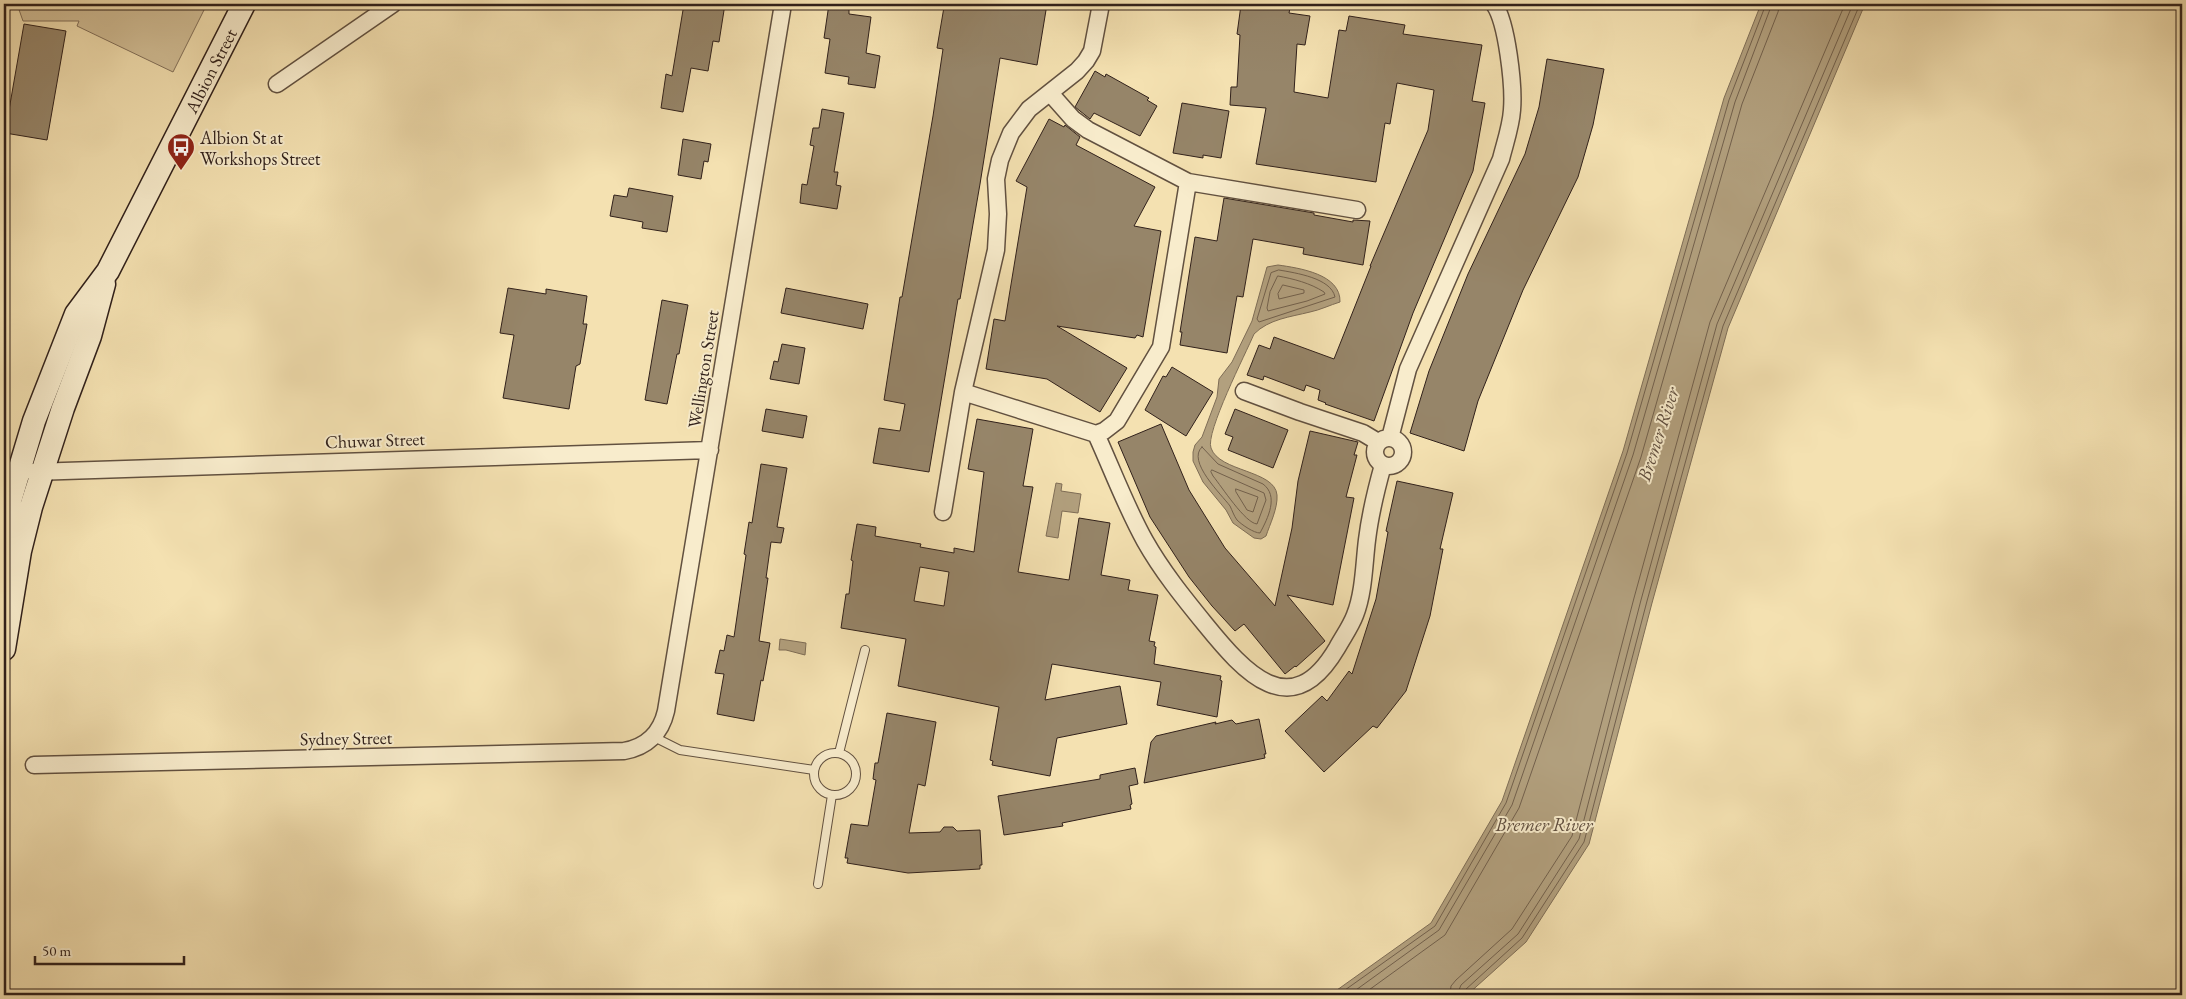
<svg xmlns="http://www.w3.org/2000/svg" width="2186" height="999" viewBox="0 0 2186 999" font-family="'EB Garamond',serif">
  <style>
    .green { fill: #d3c098; stroke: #82705a }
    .water { fill: #b2a07e; stroke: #7e6d56 }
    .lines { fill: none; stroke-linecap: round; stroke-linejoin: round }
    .shore { stroke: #72604c; stroke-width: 1 }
    .building { fill: #968569; stroke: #31211b; fill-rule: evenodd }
    .service-casing { stroke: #625140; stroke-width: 10 }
    .minor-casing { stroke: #625140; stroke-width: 19 }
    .secondary-casing { stroke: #31211b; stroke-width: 25 }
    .service { stroke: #f8eccc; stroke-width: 8 }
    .minor { stroke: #f8eccc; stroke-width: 16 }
    .secondary { stroke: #f8eccc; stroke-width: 22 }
    .labels { text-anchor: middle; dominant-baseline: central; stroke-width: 4; stroke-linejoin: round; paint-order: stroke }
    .street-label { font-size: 18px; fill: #31211b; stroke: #f8eccc }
    .poi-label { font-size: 18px; fill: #31211b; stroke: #f8eccc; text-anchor: start }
    .water-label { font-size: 19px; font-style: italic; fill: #5e4d3e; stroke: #f8eccc }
  </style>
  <rect width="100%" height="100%" fill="#f4e1b1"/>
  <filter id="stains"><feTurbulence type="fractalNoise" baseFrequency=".004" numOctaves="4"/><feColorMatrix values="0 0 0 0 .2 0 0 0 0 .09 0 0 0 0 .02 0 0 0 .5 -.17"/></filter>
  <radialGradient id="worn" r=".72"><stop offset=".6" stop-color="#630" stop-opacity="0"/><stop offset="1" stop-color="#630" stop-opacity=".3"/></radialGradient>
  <path class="green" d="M 17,4 L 207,4 L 173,72 L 77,26 L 79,21 L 23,21 Z"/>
  <path class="water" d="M 1761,4 L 1865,4 L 1728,328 L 1652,603 L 1589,844 L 1526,942 L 1467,995 L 1330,995 L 1431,923 L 1502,801 L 1623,451 L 1724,98 Z
    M 1278,265 C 1299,268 1341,274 1340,302 C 1330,305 1320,310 1310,312 C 1290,317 1269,319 1254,334 C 1246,353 1205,433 1211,448 C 1219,472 1275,470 1277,495 C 1278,508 1270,524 1266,536 L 1261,539 L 1254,538 L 1233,523 L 1226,510 L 1203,482 L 1193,461 L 1193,452 L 1195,445 L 1202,437 L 1217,397 L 1219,379 L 1232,362 L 1252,321 L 1267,267 Z
    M 1056,483 L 1062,484 L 1061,491 L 1081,494 L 1078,513 L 1062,511 L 1058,538 L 1046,536 Z
    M 780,639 L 806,643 L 805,655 L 786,650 L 779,650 Z"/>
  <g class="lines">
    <path class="shore" d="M 1279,270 C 1296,273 1331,278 1335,297 L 1259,322 L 1257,319 L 1271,273 Z
      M 1278,276 C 1294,279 1310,283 1324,292 L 1325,294 L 1307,301 L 1268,311 L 1267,308 L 1270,292 Z
      M 1283,285 L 1304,290 L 1304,293 L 1279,299 L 1278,294 Z
      M 1202,447 L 1218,464 L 1263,484 C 1279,496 1268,518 1260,533 C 1254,533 1242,525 1237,520 C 1234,516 1232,510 1230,506 C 1222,495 1186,461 1202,447 Z
      M 1212,470 L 1264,493 L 1266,500 L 1257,524 C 1245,523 1222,487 1213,476 L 1211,472 Z
      M 1236,489 L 1258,497 L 1253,512 L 1247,510 L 1236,492 Z
      M 1338,995 L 1435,926 L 1506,803 L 1627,453 L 1729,100 L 1766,4
      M 1349,995 L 1439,930 L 1512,805 L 1633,455 L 1735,102 L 1772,4
      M 1362,995 L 1445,935 L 1519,808 L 1641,457 L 1742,104 L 1778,12 L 1780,4
      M 1450,995 L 1451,986 L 1456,980 L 1512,929 L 1572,836 L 1634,598 L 1710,322 L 1845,4
      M 1457,995 L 1461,985 L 1518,934 L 1579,839 L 1641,600 L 1717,324 L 1853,4
      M 1464,995 L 1465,990 L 1522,938 L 1584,842 L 1647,601 L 1723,326 L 1860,4"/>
  </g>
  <path class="building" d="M 684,4 L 725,4 L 719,42 L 713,41 L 708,71 L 691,68 L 683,112 L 661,108 L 666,74 L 672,76 Z
    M 829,4 L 849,7 L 849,14 L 871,17 L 866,53 L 880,56 L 875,88 L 848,84 L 849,77 L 825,73 L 830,39 L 824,38 Z
    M 949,4 L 1047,4 L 1037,65 L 1000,58 L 980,184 L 960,299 L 958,299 L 929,472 L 873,463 L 879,428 L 900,431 L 905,404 L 884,400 L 900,297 L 902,297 L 933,116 L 943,49 L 937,48 L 944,7 L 949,8 Z
    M 1263,4 L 1290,8 L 1289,13 L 1310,16 L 1305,45 L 1297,44 L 1294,92 L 1328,98 L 1339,30 L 1346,31 L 1349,16 L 1405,25 L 1403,34 L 1482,45 L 1472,101 L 1485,103 L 1473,171 L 1413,313 L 1374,421 L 1325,404 L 1326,403 L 1318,400 L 1320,390 L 1306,385 L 1304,391 L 1264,376 L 1263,380 L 1247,375 L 1259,345 L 1270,349 L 1274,337 L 1334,359 L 1371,266 L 1370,266 L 1428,130 L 1434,90 L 1397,83 L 1390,124 L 1385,123 L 1376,182 L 1256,164 L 1266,108 L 1230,105 L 1231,87 L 1237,87 L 1240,35 L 1237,34 L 1241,5 L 1262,9 Z
    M 24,24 L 66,31 L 47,140 L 5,133 Z
    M 1547,59 L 1604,69 L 1593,125 L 1578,177 L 1523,290 L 1478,401 L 1464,451 L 1410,433 L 1429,371 L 1468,274 L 1525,154 L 1539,107 Z
    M 1095,71 L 1105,77 L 1106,74 L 1149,98 L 1147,100 L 1157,106 L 1140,136 L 1094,113 L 1090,119 L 1075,107 Z
    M 1182,103 L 1229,111 L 1221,158 L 1203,155 L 1203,158 L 1173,153 Z
    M 822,109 L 844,113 L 834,172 L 838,172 L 836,185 L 841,186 L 837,209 L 800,203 L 802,184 L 807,185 L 814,146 L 810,145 L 813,128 L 819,128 Z
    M 1049,119 L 1064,127 L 1065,125 L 1080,137 L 1076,145 L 1155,187 L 1134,226 L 1161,231 L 1143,337 L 1137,335 L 1135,338 L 1057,326 L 1127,368 L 1100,412 L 1047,379 L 986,369 L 994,319 L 1005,321 L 1027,187 L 1016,181 Z
    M 683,139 L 711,144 L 708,162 L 704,161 L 701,179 L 678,175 Z
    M 629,188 L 673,196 L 667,232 L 642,228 L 643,222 L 610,216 L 614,195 L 627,197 Z
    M 1224,198 L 1314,213 L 1314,215 L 1353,222 L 1353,220 L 1370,221 L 1363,265 L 1303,254 L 1304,248 L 1253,239 L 1243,297 L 1237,296 L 1227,353 L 1180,345 L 1182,332 L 1180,332 L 1195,237 L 1217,241 Z
    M 508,288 L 546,294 L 546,289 L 587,296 L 583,324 L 587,324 L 580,364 L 576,366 L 569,409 L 503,398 L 514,335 L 500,333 Z
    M 786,288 L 868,304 L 863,329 L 781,313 Z
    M 662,300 L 688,305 L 679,354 L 677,354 L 667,404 L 645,400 Z
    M 782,344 L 805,348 L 799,384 L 770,379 L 774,361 L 778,362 Z
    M 1172,367 L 1213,392 L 1186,436 L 1145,410 L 1163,376 L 1166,377 Z
    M 766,409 L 807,416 L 803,438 L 762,431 Z
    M 1235,409 L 1288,430 L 1273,468 L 1228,450 L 1233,437 L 1225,434 Z
    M 977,419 L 1033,429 L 1023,486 L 1033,487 L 1018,572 L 1069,580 L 1079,518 L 1110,523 L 1101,575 L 1130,580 L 1128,590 L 1158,595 L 1149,641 L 1155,642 L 1154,646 L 1156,647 L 1154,664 L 1221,676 L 1220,680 L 1222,681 L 1217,717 L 1157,705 L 1161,682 L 1052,664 L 1045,700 L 1120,686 L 1127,724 L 1057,738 L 1050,776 L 992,765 L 993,761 L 990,760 L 999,707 L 898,686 L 906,639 L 841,628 L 846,594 L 849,594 L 853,561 L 851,560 L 857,524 L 876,527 L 875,536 L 921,544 L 920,547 L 954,553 L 954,548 L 974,552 L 984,472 L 968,469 ZM 920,567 L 949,572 L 944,606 L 914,601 Z
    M 1161,424 L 1189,490 L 1225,548 L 1275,606 L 1292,528 L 1298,481 L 1310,431 L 1358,442 L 1354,455 L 1357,455 L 1346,497 L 1354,498 L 1333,605 L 1287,595 L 1325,641 L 1296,667 L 1295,666 L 1285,674 L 1244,624 L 1235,631 L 1212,606 L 1189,577 L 1150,517 L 1118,442 Z
    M 761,464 L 787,468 L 777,527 L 784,528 L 781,543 L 771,542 L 766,578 L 768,578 L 759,641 L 770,643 L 763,681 L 761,680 L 754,721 L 717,714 L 724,674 L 715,673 L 720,650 L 724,651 L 727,635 L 734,637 L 746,555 L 744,554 L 749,522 L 752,523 Z
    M 1397,481 L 1453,493 L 1440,549 L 1443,549 L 1430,616 L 1406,691 L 1377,728 L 1373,726 L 1324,772 L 1285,731 L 1322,696 L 1327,701 L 1349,671 L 1352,674 L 1376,599 L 1388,532 L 1386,531 Z
    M 887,713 L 936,722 L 925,786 L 918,784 L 909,833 L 940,832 L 944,827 L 953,827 L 957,831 L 980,830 L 982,865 L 980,865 L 980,869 L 908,873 L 847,863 L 848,858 L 845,858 L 851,824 L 868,826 L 876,780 L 873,779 L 875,763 L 878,763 Z
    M 1259,719 L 1266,754 L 1264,754 L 1265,758 L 1144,783 L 1151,742 L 1156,736 L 1216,722 L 1215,724 L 1232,720 L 1236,724 Z
    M 1135,768 L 1138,784 L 1129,786 L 1132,804 L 1130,805 L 1131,809 L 1062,823 L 1063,826 L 1004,835 L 998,796 L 1100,779 L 1100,775 Z"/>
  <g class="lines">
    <g class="service-casing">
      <path id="service" d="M 654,737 L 680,750 L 814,770
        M814 774a21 21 0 1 1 42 0a21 21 0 1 1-42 0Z
        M 839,753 L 865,650
        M 818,884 L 832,795"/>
    </g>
    <g class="minor-casing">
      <path id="minor" d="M 277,84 L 393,4
        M 1050,93 L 1073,119 L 1088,130 L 1188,182 L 1357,210
        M 1244,391 L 1300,412 L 1363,433 L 1378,442
        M 963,392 L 1096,434 L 1104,431 L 1117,421 L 1161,347 L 1188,182
        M 1096,434 C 1112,469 1126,507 1145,541 C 1162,571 1183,597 1205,624 C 1244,672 1291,726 1337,648 C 1343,637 1351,626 1355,615 C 1364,592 1364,564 1367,540 C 1370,515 1376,490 1383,465
        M1375 452a14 14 0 1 1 28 0a14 14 0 1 1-28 0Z
        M 1390,438 L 1408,369 L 1501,159 C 1505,143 1511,126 1512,110 C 1514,86 1507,22 1494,4
        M 33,472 L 710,450
        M 943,512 L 963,392 L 996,250 L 998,214 L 996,179 L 1000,160 L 1011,133 L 1029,109 L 1077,71 L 1086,61 L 1092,51 L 1101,4
        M 4,548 L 9,540 L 17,510
        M 34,765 L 624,751 C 647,747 661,733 666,711 L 783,4"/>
    </g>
    <g class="secondary-casing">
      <g id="secondary">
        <path id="s1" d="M 4,521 L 34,421 L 76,314 L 108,271 L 244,4"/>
        <path d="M 4,649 L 20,551 L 31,507 L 63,408 L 90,336 L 104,284"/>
      </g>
    </g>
    <use href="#service" class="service"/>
    <use href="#minor" class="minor"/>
    <use href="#secondary" class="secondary"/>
  </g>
  <defs>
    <g id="bus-pin" transform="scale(1.4375)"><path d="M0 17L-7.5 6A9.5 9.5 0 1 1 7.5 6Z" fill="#8f2418" stroke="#f8eccc"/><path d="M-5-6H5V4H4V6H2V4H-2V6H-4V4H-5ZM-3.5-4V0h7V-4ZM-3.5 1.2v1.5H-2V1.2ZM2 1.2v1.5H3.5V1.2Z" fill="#fff"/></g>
  </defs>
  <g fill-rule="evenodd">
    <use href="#bus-pin" x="181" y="147"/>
  </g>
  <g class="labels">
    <g class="street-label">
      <text stroke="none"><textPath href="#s1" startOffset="498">Albion Street</textPath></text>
      <text transform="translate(703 369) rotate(-81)">Wellington Street</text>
      <text transform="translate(375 440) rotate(-2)">Chuwar Street</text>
      <text transform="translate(346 738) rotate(-1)">Sydney Street</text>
    </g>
    <g class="poi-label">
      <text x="200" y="137">Albion St at<tspan x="200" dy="21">Workshops Street</tspan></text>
    </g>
    <g class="water-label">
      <text transform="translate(1658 434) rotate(-72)">Bremer River</text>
      <text x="1544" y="824">Bremer River</text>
    </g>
  </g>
  <rect width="2186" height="999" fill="none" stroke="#f4e1b1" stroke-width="20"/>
  <rect x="5" y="5" width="2176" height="989" fill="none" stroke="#31211b" stroke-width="2.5"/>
  <rect x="10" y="10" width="2166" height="979" fill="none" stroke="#31211b"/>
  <path d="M35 956v8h149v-8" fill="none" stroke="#31211b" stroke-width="2.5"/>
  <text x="42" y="956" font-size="15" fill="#31211b" stroke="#f8eccc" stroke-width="4" paint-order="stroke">50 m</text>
  <rect width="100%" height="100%" filter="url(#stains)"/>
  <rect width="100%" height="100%" fill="url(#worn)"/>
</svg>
